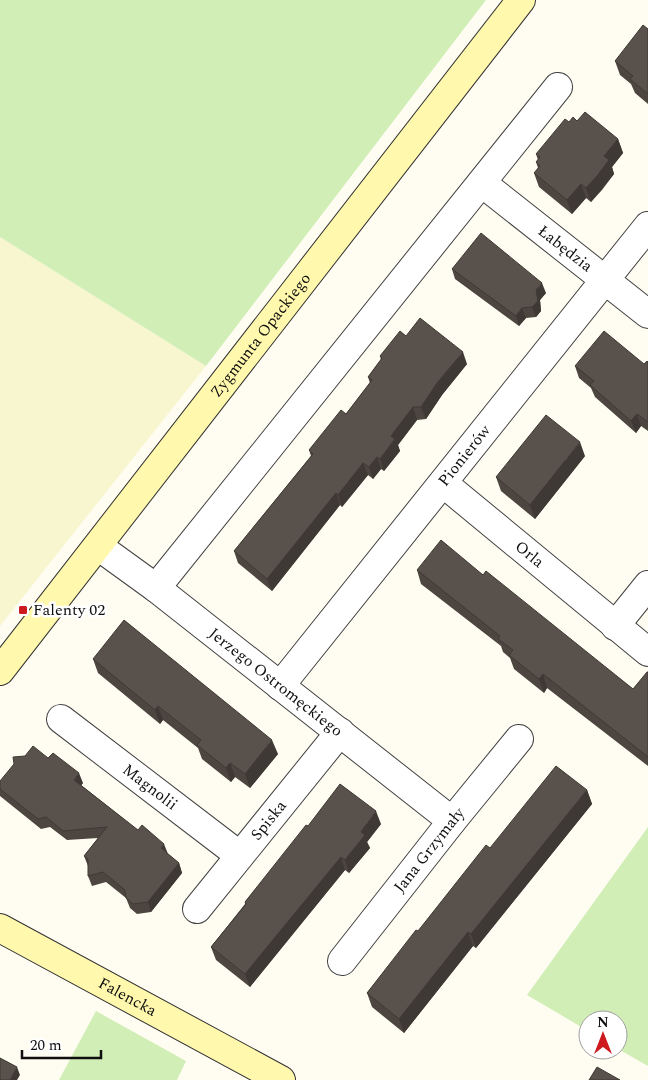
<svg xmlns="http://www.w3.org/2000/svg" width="648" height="1080" viewBox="0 0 648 1080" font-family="Spectral,serif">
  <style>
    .farmland { fill: #f8f6cf }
    .green { fill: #d2eeb7 }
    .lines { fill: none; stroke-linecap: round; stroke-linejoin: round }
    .street-casing { stroke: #424242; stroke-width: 30 }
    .secondary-casing { stroke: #313131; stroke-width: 30 }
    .street { stroke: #fff; stroke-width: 28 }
    .secondary { stroke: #fff8ad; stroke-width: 28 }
    .wall { fill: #4d4640 }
    .shaded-wall { fill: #3e3934 }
    .building { fill: #59514b; stroke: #3e3934 }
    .poi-dot { fill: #cd191d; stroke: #fff; stroke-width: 2 }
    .labels { text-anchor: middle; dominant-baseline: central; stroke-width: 5; stroke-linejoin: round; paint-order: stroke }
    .street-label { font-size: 16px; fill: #0f0f0f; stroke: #fff }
    .poi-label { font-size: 16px; fill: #0f0f0f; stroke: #fff; text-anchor: start }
  </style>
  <rect width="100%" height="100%" fill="#fffdf2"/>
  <path class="farmland" d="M 0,237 L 206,366 L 0,626 Z"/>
  <path class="green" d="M 0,0 L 486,0 L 206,366 L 0,237 Z
    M 648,827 L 648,1066 L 618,1049 L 618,1020 L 588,1020 L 588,1031 L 527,995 Z
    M 96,1011 L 186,1061 L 177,1080 L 59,1080 Z"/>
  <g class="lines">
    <g class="street-casing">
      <g id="street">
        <path id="s1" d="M 482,183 L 648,314"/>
        <path id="s2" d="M 443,483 L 648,652"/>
        <path id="s3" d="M 98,546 L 156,588 L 452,821"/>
        <path d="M 156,588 L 558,87"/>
        <path d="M 615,626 L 648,585"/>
        <path id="s4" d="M 280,686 L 648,226"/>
        <path id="s5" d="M 61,719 L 239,855"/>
        <path id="s6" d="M 197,909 L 340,732"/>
        <path id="s7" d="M 342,961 L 452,821 L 519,739"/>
      </g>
    </g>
    <g class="secondary-casing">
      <g id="secondary">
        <path id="s8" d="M 0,671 L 521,0"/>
        <path id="s9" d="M 0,928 L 281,1080"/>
      </g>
    </g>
    <use href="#street" class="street"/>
    <use href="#secondary" class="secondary"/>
  </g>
  <path class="wall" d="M 648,29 L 648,104 L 635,93 L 631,84 L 620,75 L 615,61 Z
    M 577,121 L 618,139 L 623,153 L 612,167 L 614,174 L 602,190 L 591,202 L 586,198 L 572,214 L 539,187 L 534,173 L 538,168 L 536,162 L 538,160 L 536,154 L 569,122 Z
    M 452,269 L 546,293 L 540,300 L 541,311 L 536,317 L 526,318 L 519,326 L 455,279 Z
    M 406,336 L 467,364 L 442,395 L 426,419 L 417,420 L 398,445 L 400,451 L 384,471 L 381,469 L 373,479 L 368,475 L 342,507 L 340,505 L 272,591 L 238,563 L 234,551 L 311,456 L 309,450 L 346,414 L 370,383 L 368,377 L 381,360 L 380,356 Z
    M 648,362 L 648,431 L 641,426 L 636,433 L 595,397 L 591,388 L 579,378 L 575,366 L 644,364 Z
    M 585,456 L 535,519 L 501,491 L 496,477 Z
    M 417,570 L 483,575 L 633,689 L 648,672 L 648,766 L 547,688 L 544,693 L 514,669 L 510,658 L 503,652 L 501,646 L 421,584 Z
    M 93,659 L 278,754 L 250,788 L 235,777 L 231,782 L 202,759 L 198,748 L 163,720 L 160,724 L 98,673 Z
    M 0,781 L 83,783 L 81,785 L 179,863 L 182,873 L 151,912 L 137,914 L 130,908 L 126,898 L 106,882 L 92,886 L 88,876 L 88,866 L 84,856 L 98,838 L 67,840 L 50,827 L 41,829 L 0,796 Z
    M 587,790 L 592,804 L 476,948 L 473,946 L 404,1033 L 372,1007 L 367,993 L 418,931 L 490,848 Z
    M 381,824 L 367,842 L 370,848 L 349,873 L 345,870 L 250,987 L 216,960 L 211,947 L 245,904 L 245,902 L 308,826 Z"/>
  <path class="shaded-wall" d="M 618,139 L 623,153 L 612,167 L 614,174 L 591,202 L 586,188 L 604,156 Z
    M 581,184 L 586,198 L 572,214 L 567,200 Z
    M 542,283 L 546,293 L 540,300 L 541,311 L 536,317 L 532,307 L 536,290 Z
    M 522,308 L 526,318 L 519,326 L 516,316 Z
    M 463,352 L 467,364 L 442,395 L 426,419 L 421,407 L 437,383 Z
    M 413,407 L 417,420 L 398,445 L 400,451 L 384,471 L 380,459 L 391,436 Z
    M 637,414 L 641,426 L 636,433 L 631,421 Z
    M 580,442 L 585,456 L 535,519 L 530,505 Z
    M 377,457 L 381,469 L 373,479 L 369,467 Z
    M 363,463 L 368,475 L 342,507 L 338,495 Z
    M 336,493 L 340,505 L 272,591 L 267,579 Z
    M 543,674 L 547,688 L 544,693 L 539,679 Z
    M 158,706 L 163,720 L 160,724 L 155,710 Z
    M 272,740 L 278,754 L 250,788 L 245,774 Z
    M 230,763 L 235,777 L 231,782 L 226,768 Z
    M 79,773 L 83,783 L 78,790 L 74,780 Z
    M 587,790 L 592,804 L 476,948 L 471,934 Z
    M 376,811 L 381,824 L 367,842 L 370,848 L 349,873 L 345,860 L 361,832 Z
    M 164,844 L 168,854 L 161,848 Z
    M 341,857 L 345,870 L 250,987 L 245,974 Z
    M 179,863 L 182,873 L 151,912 L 148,902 Z
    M 468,932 L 473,946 L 404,1033 L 399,1019 Z
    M 17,1067 L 20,1075 L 17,1080 L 10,1080 Z"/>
  <path class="building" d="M 643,25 L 648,29 L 648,94 L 630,79 L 633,76 L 615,61 Z
    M 585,112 L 618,139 L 604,156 L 609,160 L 597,176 L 586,188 L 581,184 L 567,200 L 534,173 L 540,166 L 536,162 L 540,157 L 536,154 L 565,119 L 569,122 L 573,117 L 577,121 Z
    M 481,233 L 542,283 L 536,290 L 538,301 L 532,307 L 522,308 L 516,316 L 452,269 Z
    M 420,318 L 463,352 L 437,383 L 421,407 L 413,407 L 391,436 L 395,439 L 380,459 L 377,457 L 369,467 L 363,463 L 338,495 L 336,493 L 267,579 L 234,551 L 313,454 L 309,450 L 341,410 L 346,414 L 372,380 L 368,377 L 382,358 L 380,356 L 400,331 L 406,336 Z
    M 604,331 L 644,364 L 647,361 L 648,362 L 648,422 L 637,414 L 631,421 L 590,385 L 594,381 L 575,366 Z
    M 546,415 L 580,442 L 530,505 L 496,477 Z
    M 441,540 L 483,575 L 486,571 L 633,689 L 647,672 L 648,672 L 648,757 L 543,674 L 539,679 L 509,655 L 513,650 L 498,639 L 500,636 L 417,570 Z
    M 124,620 L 272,740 L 245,774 L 230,763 L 226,768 L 197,745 L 201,740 L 158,706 L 155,710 L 93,659 Z
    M 33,746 L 48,758 L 53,753 L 79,773 L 74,780 L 138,830 L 142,825 L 164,844 L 161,848 L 179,863 L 148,902 L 133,904 L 126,898 L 125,890 L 103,872 L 88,876 L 88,859 L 84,856 L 107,827 L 63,831 L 46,817 L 38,819 L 0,789 L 0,781 L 14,764 L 13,757 L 25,756 Z
    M 556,766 L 587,790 L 471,934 L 468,932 L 399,1019 L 367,993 L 416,930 L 418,931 L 486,845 L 490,848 Z
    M 340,784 L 376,811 L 361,832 L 365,835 L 345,860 L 341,857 L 245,974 L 211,947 L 246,904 L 245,902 L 306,825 L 308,826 Z
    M 0,1058 L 17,1067 L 10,1080 L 0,1080 Z
    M 597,1067 L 620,1080 L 589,1080 Z"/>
  <rect class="poi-dot" x="18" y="605" width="10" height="10" rx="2.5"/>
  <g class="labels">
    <g class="street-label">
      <text stroke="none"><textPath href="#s1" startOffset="106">Łabędzia</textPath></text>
      <text stroke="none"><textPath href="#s8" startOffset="425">Zygmunta Opackiego</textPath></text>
      <text stroke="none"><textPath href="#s4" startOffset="295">Pionierów</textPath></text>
      <text stroke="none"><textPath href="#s2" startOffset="112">Orla</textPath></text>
      <text stroke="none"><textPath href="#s3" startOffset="224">Jerzego Ostromęckiego</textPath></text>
      <text stroke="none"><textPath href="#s5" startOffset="112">Magnolii</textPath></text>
      <text stroke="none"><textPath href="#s6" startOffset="114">Spiska</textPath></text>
      <text stroke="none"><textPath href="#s7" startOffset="141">Jana Grzymały</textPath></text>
      <text stroke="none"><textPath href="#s9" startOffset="145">Falencka</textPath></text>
    </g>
    <g class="poi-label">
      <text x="33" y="610">Falenty 02</text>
    </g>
  </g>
  <g transform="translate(603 1035)"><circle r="24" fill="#ffffff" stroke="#9f9f9f"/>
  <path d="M0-4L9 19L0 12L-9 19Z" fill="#cd191d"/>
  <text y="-8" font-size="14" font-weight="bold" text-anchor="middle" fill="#0f0f0f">N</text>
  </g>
  <path d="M22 1050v8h79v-8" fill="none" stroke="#0f0f0f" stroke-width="2.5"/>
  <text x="30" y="1050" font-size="15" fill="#0f0f0f" stroke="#ffffff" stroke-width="4" paint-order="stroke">20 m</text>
</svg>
